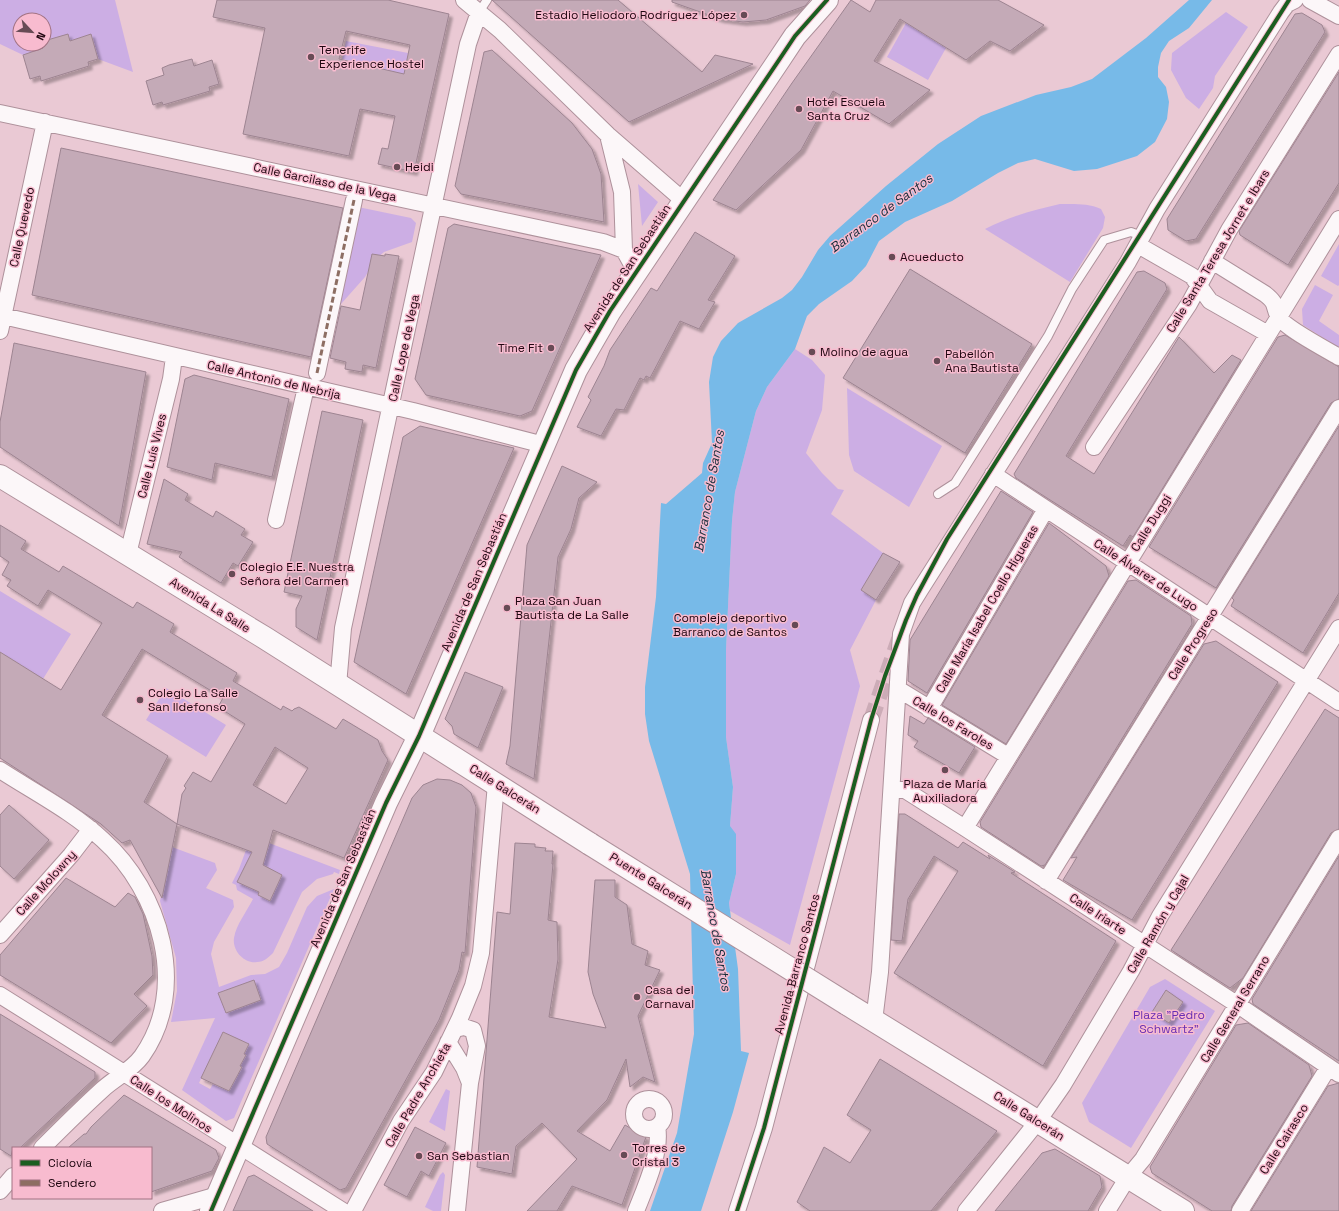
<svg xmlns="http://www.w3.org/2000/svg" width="1339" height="1211" viewBox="0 0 1339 1211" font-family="'Space Grotesk',sans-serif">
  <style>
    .green { fill: #ccaee4; fill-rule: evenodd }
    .water { fill: #77bae8 }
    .building { fill: #c4aab7; stroke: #9d8491; fill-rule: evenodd; filter: url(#shadow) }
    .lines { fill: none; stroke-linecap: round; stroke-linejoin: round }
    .street-tunnel { stroke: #ccacb7; stroke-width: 16; stroke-dasharray: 16 8; stroke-linecap: butt }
    .lane-casing { stroke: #ae919b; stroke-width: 10 }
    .street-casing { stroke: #ae919b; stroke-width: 18 }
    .secondary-casing { stroke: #ae919b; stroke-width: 24 }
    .lane { stroke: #fcf7f9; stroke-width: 8 }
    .street { stroke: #fcf7f9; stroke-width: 16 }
    .secondary { stroke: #fcf7f9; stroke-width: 22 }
    .secondary-bridge-casing { stroke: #ae919b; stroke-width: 24; stroke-linecap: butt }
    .secondary-bridge { stroke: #fcf7f9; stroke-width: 22 }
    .quiet { stroke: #8d6e63; stroke-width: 3; stroke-dasharray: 6 3; stroke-linecap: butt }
    .cycleway-casing { stroke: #f8bbcf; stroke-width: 6 }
    .cycleway { stroke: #1b5e20; stroke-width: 4 }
    .poi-dot { fill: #674b55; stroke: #f8bbcf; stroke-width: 1.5 }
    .labels { text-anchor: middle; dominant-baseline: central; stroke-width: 3; stroke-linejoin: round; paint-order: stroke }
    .poi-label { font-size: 12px; fill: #200711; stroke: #f8bbcf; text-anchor: start }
    .street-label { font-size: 12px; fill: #200711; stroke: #f8bbcf }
    .park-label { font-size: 12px; fill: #672eb3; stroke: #f8bbcf }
    .water-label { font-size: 13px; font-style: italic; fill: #152c3a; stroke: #f8bbcf }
  </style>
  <defs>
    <filter id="shadow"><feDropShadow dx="3.5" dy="3.5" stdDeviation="1" flood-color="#0004"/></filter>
  </defs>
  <rect width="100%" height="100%" fill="#eac9d4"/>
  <path class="green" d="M 0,0 L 115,0 L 133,72 L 98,59 L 91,35 L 23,55 L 0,44 ZM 20,20 L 44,20 L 44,44 L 20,44 Z
    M 1226,12 L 1248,27 L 1215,76 L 1213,88 L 1199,109 L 1186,98 L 1171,70 L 1172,53 Z
    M 906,23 L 946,48 L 928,80 L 887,57 Z
    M 346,41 L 408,53 L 404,74 L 365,82 L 369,65 L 342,59 Z
    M 638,184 L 658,202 L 642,226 Z
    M 1060,204 C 1074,204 1088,203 1101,209 L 1105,217 L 1103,228 L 1070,282 L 985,229 C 1009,217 1033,210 1060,204 Z
    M 358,207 L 411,218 L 416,223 L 412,242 L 384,252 L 376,259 L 365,277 L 341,304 L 334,319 Z
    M 1339,244 L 1339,285 L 1338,286 L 1321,276 Z
    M 1315,285 L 1333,295 L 1319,321 L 1339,335 L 1339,348 L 1303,325 L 1302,309 Z
    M 795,349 L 812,360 L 825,375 L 822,410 L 806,453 L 822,473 L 838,489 L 844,490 L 831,514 L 883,553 L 900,562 L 876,600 L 850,650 L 860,686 L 790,945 L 730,911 L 729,903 L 736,874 L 730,826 L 733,787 L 726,737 L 726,650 L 732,521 L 735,492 L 756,411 L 767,387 Z
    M 847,388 L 942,446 L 909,507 L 854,471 L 849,455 Z
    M 0,591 L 71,634 L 43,679 L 0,652 Z
    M 166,688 L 226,725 L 206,757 L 146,720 Z
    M 269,843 L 340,870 L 339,874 L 334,872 L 333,874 L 317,879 L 302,892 L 273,953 C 269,957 264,962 257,962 C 245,964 232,951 234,938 C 236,925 247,911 253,899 L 237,890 L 236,885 L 232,883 L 239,869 L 246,850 L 265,856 Z
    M 172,847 L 215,863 L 217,870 L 206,888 L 233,900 L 234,907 L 214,942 L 211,954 L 219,987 L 251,975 L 265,974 L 279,967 L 287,953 L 307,907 L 317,896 L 334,889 L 234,1118 L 226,1121 L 182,1090 L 215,1018 L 171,1022 L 177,991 L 176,958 L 160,901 ZM 223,1032 L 249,1044 L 244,1054 L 246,1055 L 240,1066 L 242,1067 L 229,1091 L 213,1084 L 210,1089 L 199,1083 Z
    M 1165,979 L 1215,1011 L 1131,1148 L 1089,1122 L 1082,1103 L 1150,987 Z
    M 446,1089 L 450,1091 L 445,1131 L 429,1122 Z
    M 443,1172 L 445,1175 L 441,1211 L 433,1211 L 425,1207 L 440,1175 Z"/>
  <path class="water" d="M 1189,0 L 1212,0 L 1189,28 L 1169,41 L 1161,53 L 1158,67 L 1158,77 L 1166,87 L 1169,102 L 1167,119 L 1155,142 L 1137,156 L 1097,169 L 1074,171 L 1035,159 L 1018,163 L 998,173 L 952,201 L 905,222 L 879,241 L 866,266 L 852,281 L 819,304 L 807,316 L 795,349 L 767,387 L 756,411 L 735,492 L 732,521 L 726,650 L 726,737 L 733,787 L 730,826 L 736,834 L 736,874 L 729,903 L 738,969 L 741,1051 L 749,1053 L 733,1112 L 701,1211 L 650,1211 L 677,1133 L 694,1034 L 690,874 L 649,741 L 645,714 L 645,687 L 656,597 L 661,503 L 666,504 L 702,473 L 703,463 L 712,443 L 709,382 L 713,357 L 721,341 L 738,323 L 782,298 L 792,290 L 802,277 L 818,250 L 830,236 L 886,186 L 938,144 L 981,116 L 1036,95 L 1071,87 L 1092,79 L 1146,38 Z"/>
  <path class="building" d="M 217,0 L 388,0 L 449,14 L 414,172 L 378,164 L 382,148 L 388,149 L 395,116 L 360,109 L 349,156 L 243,134 L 265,28 L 213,17 ZM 346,31 L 410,45 L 404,74 L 339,59 Z
    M 492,0 L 618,0 L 702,72 L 715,55 L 753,64 L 629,122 Z
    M 672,0 L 810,0 L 805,6 L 766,20 L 743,22 L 720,19 L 672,2 Z
    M 851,0 L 870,12 L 876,0 L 998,0 L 1044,25 L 1010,51 L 990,41 L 966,60 L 900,19 L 874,61 L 930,90 L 889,124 L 833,91 L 801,150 L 736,210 L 713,200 L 792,83 Z
    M 1302,13 L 1322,25 L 1325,32 L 1196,239 L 1186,241 L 1168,230 L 1167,219 L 1295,14 Z
    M 68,34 L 70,41 L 91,34 L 98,59 L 88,62 L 89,66 L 41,81 L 40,76 L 30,79 L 23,55 L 43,48 L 41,44 L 44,44 L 44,41 Z
    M 492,50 L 572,123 L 592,149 L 601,174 L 604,222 L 461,194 L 455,186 L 484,52 Z
    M 192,59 L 194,66 L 212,60 L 219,84 L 209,87 L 210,91 L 163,105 L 162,102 L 153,105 L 146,81 L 164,75 L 162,68 L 169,65 Z
    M 1339,72 L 1339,183 L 1288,265 L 1240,235 L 1239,231 Z
    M 61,148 L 343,208 L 311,357 L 32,295 Z
    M 454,224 L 601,255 L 532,411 L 520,416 L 426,395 L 415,379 L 448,228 Z
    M 695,232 L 735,256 L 708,300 L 715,302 L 699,329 L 680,321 L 650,378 L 646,376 L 644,380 L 640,378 L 624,410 L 616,409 L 601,436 L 577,427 L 591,400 L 588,397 L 604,366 L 610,350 L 651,288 L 657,291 Z
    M 372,254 L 385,256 L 385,254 L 399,256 L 376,368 L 363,365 L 362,372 L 345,369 L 346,362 L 330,358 L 341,306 L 360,310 Z
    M 910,269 L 1032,344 L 965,453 L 843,378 Z
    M 1144,271 L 1165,283 L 1167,289 L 1066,456 L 1094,474 L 1179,337 L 1214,373 L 1232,355 L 1241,360 L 1133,537 L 1130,535 L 1123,546 L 1047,498 L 1016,478 L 1014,474 L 1137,272 Z
    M 1285,335 L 1339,367 L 1339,399 L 1331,403 L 1216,588 L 1149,547 L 1278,337 Z
    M 14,343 L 146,372 L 119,526 L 0,447 L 0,422 Z
    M 194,375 L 289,399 L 272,477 L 215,463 L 212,480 L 167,467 L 185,379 Z
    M 322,411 L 363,420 L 317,640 L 296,627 L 296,609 L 302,596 L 284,592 Z
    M 420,426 L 514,448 L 406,694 L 354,662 L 403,437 Z
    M 1339,426 L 1339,593 L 1303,653 L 1231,606 L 1234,600 L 1232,598 Z
    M 562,466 L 597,482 L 579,498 L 571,529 L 558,557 L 534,779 L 506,764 L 510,746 L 527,545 Z
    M 164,479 L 188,494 L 185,500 L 213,517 L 216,511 L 245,529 L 241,535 L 253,542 L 238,566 L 233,563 L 221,583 L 179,557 L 182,552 L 147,544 Z
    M 1001,491 L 1033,512 L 927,693 L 908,681 L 910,640 Z
    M 1049,523 L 1106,566 L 1109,576 L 1006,744 L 942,705 Z
    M 0,525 L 26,541 L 21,549 L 59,572 L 63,566 L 133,608 L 137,602 L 174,624 L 170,632 L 237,673 L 233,681 L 281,710 L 283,706 L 292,711 L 294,709 L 299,707 L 336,729 L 343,719 L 378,740 L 382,751 L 388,760 L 344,858 L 273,830 L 263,865 L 282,875 L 270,901 L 258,895 L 259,892 L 237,882 L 252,852 L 177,824 L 162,898 L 130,840 L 122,843 L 101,824 L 0,758 L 0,652 L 61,690 L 102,623 L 48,590 L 38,606 L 7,586 L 11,580 L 2,575 L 9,562 L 0,556 ZM 142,649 L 223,698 L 218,707 L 245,724 L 211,782 L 193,772 L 184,786 L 186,788 L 182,794 L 177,824 L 144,802 L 168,756 L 102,715 ZM 275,747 L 308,768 L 286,804 L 253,785 Z
    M 883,553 L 900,562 L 876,600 L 861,590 Z
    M 1136,580 L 1191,616 L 1192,624 L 1045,865 L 1041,866 L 981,827 L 980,822 L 1128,581 Z
    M 1216,641 L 1278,682 L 1132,920 L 1063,880 L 1077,857 L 1071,858 L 1204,644 Z
    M 465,672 L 503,687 L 478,748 L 454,734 L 452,726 L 445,719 Z
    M 1325,709 L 1339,718 L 1339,829 L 1331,833 L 1243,978 L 1230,988 L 1171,950 Z
    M 910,716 L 924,724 L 928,718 L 975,747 L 959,773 L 914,747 L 918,741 L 908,735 Z
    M 437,779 L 450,780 L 462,785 L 471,793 L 476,807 L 465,953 L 462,952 L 459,970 L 439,1020 L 346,1188 L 340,1190 L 267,1144 L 266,1137 L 412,798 L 423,785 Z
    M 9,805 L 49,840 L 14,879 L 0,866 L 0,815 Z
    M 899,814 L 905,814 L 958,848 L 963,842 L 990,859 L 988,855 L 1015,872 L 1011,873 L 1116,941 L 1043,1066 L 894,973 L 958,871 L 934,856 L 908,899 L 902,941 L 891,940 Z
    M 515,843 L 535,844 L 535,847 L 546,848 L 545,851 L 553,851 L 552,864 L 553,864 L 548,920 L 557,922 L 558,959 L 549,1017 L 606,1028 L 593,994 L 588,972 L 595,880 L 615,880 L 615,897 L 627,905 L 632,944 L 648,951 L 645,965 L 660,970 L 638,1016 L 655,1082 L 643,1077 L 630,1087 L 626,1059 L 607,1100 L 577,1131 L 610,1151 L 625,1125 L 646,1137 L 622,1205 L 572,1186 L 557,1211 L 527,1211 L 577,1159 L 542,1123 L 516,1146 L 512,1174 L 477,1167 L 497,912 L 510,914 Z
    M 1339,856 L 1339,1061 L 1253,1004 L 1252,999 Z
    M 66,878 L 115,907 L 128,893 L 135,897 L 143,914 L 152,956 L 153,975 L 134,994 L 147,1006 L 111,1043 L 0,975 L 0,955 Z
    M 254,980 L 261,1000 L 226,1013 L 218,993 Z
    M 1166,990 L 1183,1002 L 1169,1023 L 1152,1012 Z
    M 0,1014 L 95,1072 L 95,1078 L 20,1148 L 13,1148 L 11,1156 L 0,1149 Z
    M 1248,1023 L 1309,1065 L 1312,1076 L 1232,1206 L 1231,1211 L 1212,1211 L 1152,1173 L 1150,1167 L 1236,1025 Z
    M 223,1032 L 249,1044 L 244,1054 L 246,1055 L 240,1066 L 242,1067 L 229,1091 L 201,1078 Z
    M 880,1059 L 997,1131 L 931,1211 L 810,1211 L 797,1202 L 824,1147 L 850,1163 L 871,1130 L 847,1115 Z
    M 1339,1083 L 1339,1211 L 1251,1211 L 1328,1086 Z
    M 124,1095 L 216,1150 L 219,1158 L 212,1171 L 151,1192 L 151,1148 L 68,1148 L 84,1134 L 86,1134 L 91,1127 Z
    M 415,1127 L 446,1143 L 429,1176 L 421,1171 L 407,1197 L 384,1185 Z
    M 1055,1149 L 1100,1176 L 1102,1187 L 1088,1211 L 995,1211 L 1042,1153 Z
    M 254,1175 L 313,1211 L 233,1211 L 248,1177 Z"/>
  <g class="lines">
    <path class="street-tunnel" d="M 871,720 L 899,639"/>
    <g class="lane-casing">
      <path id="lane" d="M 479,12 L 487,0
        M 938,494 L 955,483 L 1048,336 L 1072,289 L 1104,240 L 1131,232 L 1142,236"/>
    </g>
    <g class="street-casing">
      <path id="street" d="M 464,0 L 500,30 L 608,135 L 684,201
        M 1310,0 L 1339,16
        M 0,113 L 603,242 L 624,250 L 636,272
        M 608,135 L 622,192 L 624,250
        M 1138,245 L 1192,276 L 1210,301 L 1268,334
        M 1212,261 L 1265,294 C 1279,305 1272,306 1279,317 C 1284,327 1327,350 1339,357
        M 3,316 L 413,411 L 544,445
        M 0,331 L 45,122
        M 317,373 L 354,200
        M 1094,447 L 1189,304 L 1229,230 L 1339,54
        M 993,474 L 1339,702
        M 276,520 L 306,387
        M 128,554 L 171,379 L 174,357
        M 338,685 L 343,628 L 468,44 L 479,12
        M 898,689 L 1008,756
        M 929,709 L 1046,509
        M 0,770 C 34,792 73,812 103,840 C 160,891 190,988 142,1056 C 132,1070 115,1078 103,1089 C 82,1108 62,1128 42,1148
        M 892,789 L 905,790 L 965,828 L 1238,1005 L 1339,1074
        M 965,828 L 1339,219
        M 1046,881 L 1339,408
        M 0,935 L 71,855 L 91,829
        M 0,995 L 343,1211
        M 874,1021 L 880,972 L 901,634 L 912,603 L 920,590 L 1128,262 L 1157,209 L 1281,12 L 1287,4 L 1295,0
        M 455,1029 L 464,1027 L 473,1030 L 477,1046 L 470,1083 L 457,1211
        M 448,1042 L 464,1068 L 470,1083
        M634 1114a15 15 0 1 1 30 0a15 15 0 1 1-30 0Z
        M 0,1191 L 13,1176
        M 162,1211 L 218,1195
        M 353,1211 L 401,1121 L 434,1072 L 460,1018 L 473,986 L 481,953 L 496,784
        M 636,1211 C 645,1188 662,1151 657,1127
        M 737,1211 L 764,1128 L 871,720
        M 966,1211 L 1038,1121 L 1063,1085 L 1131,971 L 1160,916 L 1339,628
        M 1107,1211 L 1128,1177 L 1143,1159 L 1339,838
        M 1240,1211 L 1328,1068"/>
    </g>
    <g class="secondary-casing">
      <path id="secondary" d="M 0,476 L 265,638 L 590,844
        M 847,1004 L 1183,1211
        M 211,1211 L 386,803 L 419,736 L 576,370 L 610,311 L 779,60 L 795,36 L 827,0"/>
    </g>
    <use href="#lane" class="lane"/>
    <use href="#street" class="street"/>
    <use href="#secondary" class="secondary"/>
    <g class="secondary-bridge-casing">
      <path id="secondary-bridge" d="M 590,844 L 847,1004"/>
    </g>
    <use href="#secondary-bridge" class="secondary-bridge"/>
    <path class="quiet" d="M 317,373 L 354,200"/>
    <g class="cycleway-casing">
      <path id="cycleway" d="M 211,1211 L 386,803 L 419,736 L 576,370 L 610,311 L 779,60 L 795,36 L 827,0
        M 737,1211 L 764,1128 L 871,720 L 885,676 L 906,620 L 917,595 L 947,539 L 1289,0"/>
    </g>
    <use href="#cycleway" class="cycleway"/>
  </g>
  <g class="poi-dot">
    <circle cx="744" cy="15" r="4"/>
    <circle cx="311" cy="57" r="4"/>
    <circle cx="799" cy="109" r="4"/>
    <circle cx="397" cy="167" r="4"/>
    <circle cx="892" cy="257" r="4"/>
    <circle cx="551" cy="348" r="4"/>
    <circle cx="812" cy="352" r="4"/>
    <circle cx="937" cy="361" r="4"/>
    <circle cx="232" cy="574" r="4"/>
    <circle cx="507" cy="608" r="4"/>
    <circle cx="795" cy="625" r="4"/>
    <circle cx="140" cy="700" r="4"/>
    <circle cx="945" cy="770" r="4"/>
    <circle cx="637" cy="997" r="4"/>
    <circle cx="624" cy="1155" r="4"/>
    <circle cx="419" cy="1156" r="4"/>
  </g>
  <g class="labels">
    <g class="poi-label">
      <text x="736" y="15" text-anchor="end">Estadio Heliodoro Rodríguez López</text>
      <text x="319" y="50">Tenerife<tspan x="319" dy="14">Experience Hostel</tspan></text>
      <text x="807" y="102">Hotel Escuela<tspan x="807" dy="14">Santa Cruz</tspan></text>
      <text x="405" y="167">Heidi</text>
      <text x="900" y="257">Acueducto</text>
      <text x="543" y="348" text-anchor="end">Time Fit</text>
      <text x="820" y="352">Molino de agua</text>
      <text x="945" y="354">Pabellón<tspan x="945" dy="14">Ana Bautista</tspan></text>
      <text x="240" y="567">Colegio E.E. Nuestra<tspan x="240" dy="14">Señora del Carmen</tspan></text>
      <text x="515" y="601">Plaza San Juan<tspan x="515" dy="14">Bautista de La Salle</tspan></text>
      <text x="787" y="618" text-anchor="end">Complejo deportivo<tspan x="787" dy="14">Barranco de Santos</tspan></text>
      <text x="148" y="693">Colegio La Salle<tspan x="148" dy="14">San Ildefonso</tspan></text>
      <text x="945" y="784" text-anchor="middle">Plaza de María<tspan x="945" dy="14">Auxiliadora</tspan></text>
      <text x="645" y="990">Casa del<tspan x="645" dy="14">Carnaval</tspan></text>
      <text x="632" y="1148">Torres de<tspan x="632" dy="14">Cristal 3</tspan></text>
      <text x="427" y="1156">San Sebastian</text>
    </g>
    <g class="street-label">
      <text transform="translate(325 182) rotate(12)">Calle Garcilaso de la Vega</text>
      <text transform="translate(22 227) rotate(-78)">Calle Quevedo</text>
      <text transform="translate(1218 251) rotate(-59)">Calle Santa Teresa Jornet e Ibars</text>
      <text transform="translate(627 268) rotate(-57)">Avenida de San Sebastián</text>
      <text transform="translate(404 348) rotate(-78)">Calle Lope de Vega</text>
      <text transform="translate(274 380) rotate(13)">Calle Antonio de Nebrija</text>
      <text transform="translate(152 456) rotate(-76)">Calle Luís Vives</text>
      <text transform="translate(1151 523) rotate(-58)">Calle Duggi</text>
      <text transform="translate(1146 575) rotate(33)">Calle Álvarez de Lugo</text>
      <text transform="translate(474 582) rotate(-67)">Avenida de San Sebastián</text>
      <text transform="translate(210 605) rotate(32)">Avenida La Salle</text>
      <text transform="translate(987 609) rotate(-60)">Calle María Isabel Coello Higueras</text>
      <text transform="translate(1193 644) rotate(-58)">Calle Progreso</text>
      <text transform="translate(953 723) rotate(31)">Calle los Faroles</text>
      <text transform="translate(505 789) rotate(32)">Calle Galcerán</text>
      <text transform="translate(343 878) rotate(-67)">Avenida de San Sebastián</text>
      <text transform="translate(651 881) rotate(32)">Puente Galcerán</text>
      <text transform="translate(46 883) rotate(-48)">Calle Molowny</text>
      <text transform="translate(1098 914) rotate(33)">Calle Iriarte</text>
      <text transform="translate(1158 924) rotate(-60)">Calle Ramón y Cajal</text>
      <text transform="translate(797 964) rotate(-75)">Avenida Barranco Santos</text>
      <text transform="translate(1235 1009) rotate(-59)">Calle General Serrano</text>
      <text transform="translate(418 1095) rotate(-60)">Calle Padre Anchieta</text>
      <text transform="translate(171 1104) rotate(33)">Calle los Molinos</text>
      <text transform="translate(1029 1116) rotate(32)">Calle Galcerán</text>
      <text transform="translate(1284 1139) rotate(-58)">Calle Cairasco</text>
    </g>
    <g class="park-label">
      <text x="1169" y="1015">Plaza "Pedro<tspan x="1169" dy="14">Schwartz"</tspan></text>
    </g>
    <g class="water-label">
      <text transform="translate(881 213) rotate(-36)">Barranco de Santos</text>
      <text transform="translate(709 491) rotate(-80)">Barranco de Santos</text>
      <text transform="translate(716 930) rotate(80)">Barranco de Santos</text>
    </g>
  </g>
  <rect x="12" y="1147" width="140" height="52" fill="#f8bbcf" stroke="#a27383"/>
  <rect x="20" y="1160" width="20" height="6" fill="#1b5e20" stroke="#a27383"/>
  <text x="48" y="1167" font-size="12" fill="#200711">Ciclovía</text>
  <rect x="20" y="1180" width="20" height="6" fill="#8d6e63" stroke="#a27383"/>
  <text x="48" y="1187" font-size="12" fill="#200711">Sendero</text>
  <g transform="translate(32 32) rotate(116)"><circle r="19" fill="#f8bbcf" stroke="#a27383"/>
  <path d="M0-3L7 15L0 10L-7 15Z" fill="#674b55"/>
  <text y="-6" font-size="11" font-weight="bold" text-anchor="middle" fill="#200711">N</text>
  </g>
</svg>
